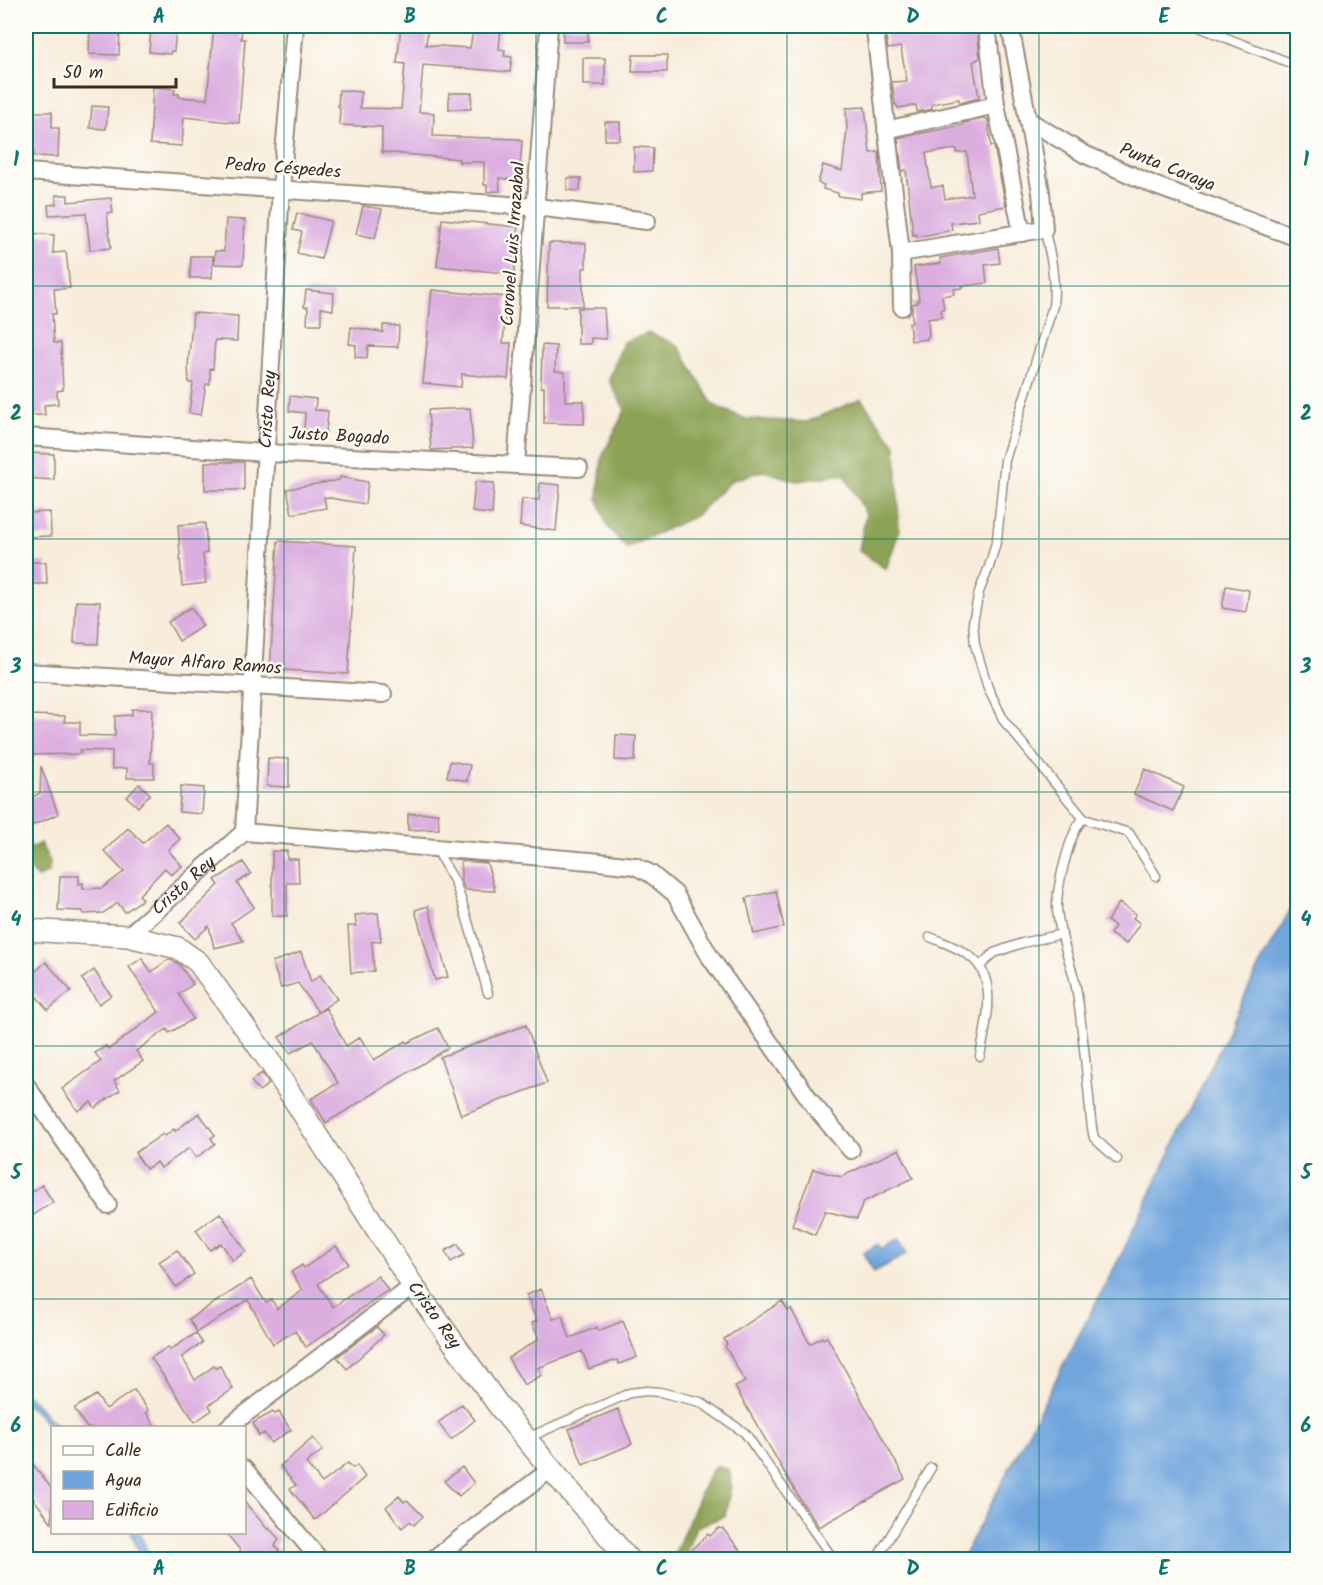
<svg xmlns="http://www.w3.org/2000/svg" width="1323" height="1585" viewBox="0 0 1323 1585" font-family="Kalam,sans-serif">
  <style>
    .forest { fill: #8ca354; stroke: #646639; stroke-width: 1.5 }
    .water { fill: #6fa5dd; stroke: #55687e; stroke-width: 1.5 }
    .building { fill: #dcaee0; fill-rule: evenodd }
    .lines { fill: none; stroke-linecap: round; stroke-linejoin: round }
    .service-casing { stroke: #9a8b7c; stroke-width: 11 }
    .minor-casing { stroke: #9a8b7c; stroke-width: 20 }
    .tertiary-casing { stroke: #9a8b7c; stroke-width: 24 }
    .service { stroke: #fff; stroke-width: 8 }
    .minor { stroke: #fff; stroke-width: 16 }
    .tertiary { stroke: #fff; stroke-width: 21 }
    .grid { fill: none; stroke: #0f766e; stroke-width: 1.5; stroke-opacity: 0.55 }
    .labels { text-anchor: middle; dominant-baseline: central; stroke-width: 5; stroke-linejoin: round; paint-order: stroke }
    .street-label { font-size: 18px; fill: #3b2a1e; stroke: #fdfcf7 }
    .neatline { fill: none; stroke: #0f766e; stroke-width: 2 }
    .grid-label { font-size: 20px; text-anchor: middle; font-weight: bold; fill: #0f766e }
  </style>
  <rect width="100%" height="100%" fill="#fdfcf7"/>
  <filter id="ink" filterUnits="userSpaceOnUse"><feTurbulence type="fractalNoise" baseFrequency=".0167" numOctaves="2"/><feDisplacementMap in="SourceGraphic" scale="12" xChannelSelector="R" yChannelSelector="G"/><feConvolveMatrix kernelMatrix="1 2 1 2 8 2 1 2 1" color-interpolation-filters="sRGB"/></filter>
  <filter id="wash" filterUnits="userSpaceOnUse"><feTurbulence type="fractalNoise" baseFrequency=".008" numOctaves="4" result="noise"/><feDisplacementMap in="SourceGraphic" scale="24" xChannelSelector="R" yChannelSelector="G"/><feGaussianBlur stdDeviation="1.35" result="paint"/><feColorMatrix in="noise" values="0 0 0 0 0 0 0 0 0 0 0 0 0 0 0 0 0 1.4 0 .05"/><feComposite in="paint" operator="in"/></filter>
  <g filter="url(#wash)">
    <rect width="100%" height="100%" fill="#f8ecda"/>
    <path class="forest" d="M 649,333 L 678,345 L 713,405 L 746,419 L 807,422 L 861,399 L 896,446 L 899,532 L 886,569 L 859,551 L 866,514 L 844,474 L 797,481 L 763,471 L 732,480 L 695,516 L 626,548 L 607,526 L 598,498 L 602,457 L 625,410 L 609,380 L 623,342 Z
      M 40,843 L 50,861 L 49,872 L 37,878 L 30,869 L 26,872 L 26,846 L 32,848 Z
      M 715,1466 L 730,1470 L 731,1486 L 725,1516 L 696,1527 L 684,1557 L 687,1559 L 672,1560 L 706,1480 Z"/>
    <path class="water" d="M 1297,898 L 1297,1559 L 962,1559 L 1123,1251 L 1260,964 Z
      M 899,1239 L 907,1254 L 874,1272 L 863,1253 L 878,1244 L 881,1249 Z
      M 26,1395 C 39,1400 44,1420 61,1427 L 52,1429 C 42,1422 37,1410 26,1404 Z
      M 131,1533 L 139,1533 L 151,1559 L 142,1559 Z"/>
    <g id="blocks">
      <path class="building" d="M 90,26 L 120,27 L 119,55 L 89,54 Z
        M 151,26 L 173,26 L 172,30 L 176,31 L 174,51 L 171,51 L 171,54 L 149,52 Z
        M 214,26 L 242,27 L 241,39 L 245,39 L 239,123 L 184,117 L 182,146 L 150,144 L 153,87 L 175,89 L 174,94 L 179,94 L 179,97 L 207,99 Z
        M 401,26 L 428,26 L 426,45 L 454,47 L 470,48 L 474,26 L 501,28 L 499,49 L 505,50 L 504,56 L 512,57 L 510,72 L 423,65 L 419,112 L 434,113 L 433,136 L 519,139 L 519,141 L 522,141 L 519,181 L 499,178 L 500,191 L 487,192 L 487,185 L 484,185 L 484,162 L 459,162 L 459,159 L 382,152 L 382,127 L 339,125 L 340,107 L 338,107 L 339,90 L 361,92 L 360,108 L 401,109 L 405,64 L 397,63 Z
        M 563,26 L 588,26 L 588,42 L 563,42 Z
        M 884,26 L 977,26 L 980,58 L 973,62 L 979,98 L 960,103 L 959,99 L 932,104 L 932,109 L 917,112 L 916,105 L 898,108 L 897,105 L 895,105 L 892,82 L 907,81 L 901,49 L 900,47 L 888,49 Z
        M 633,55 L 667,55 L 667,72 L 632,72 Z
        M 583,58 L 605,58 L 605,85 L 583,85 Z
        M 449,93 L 472,93 L 471,109 L 449,109 Z
        M 92,106 L 108,107 L 106,129 L 90,128 Z
        M 865,107 L 870,153 L 879,152 L 881,191 L 861,193 L 861,199 L 838,196 L 838,193 L 823,189 L 824,185 L 818,183 L 823,165 L 842,171 L 847,130 L 846,108 Z
        M 29,112 L 52,112 L 52,128 L 59,128 L 58,157 L 34,156 L 34,152 L 30,152 Z
        M 983,119 L 988,119 L 991,146 L 994,146 L 1006,206 L 978,211 L 979,220 L 951,223 L 952,230 L 917,237 L 917,234 L 913,235 L 906,170 L 902,171 L 898,138 L 963,125 L 963,123 ZM 957,149 L 957,153 L 967,152 L 972,195 L 945,199 L 943,186 L 931,187 L 926,153 Z
        M 605,122 L 620,122 L 620,140 L 605,140 Z
        M 634,147 L 653,148 L 652,171 L 634,172 Z
        M 567,178 L 581,178 L 580,191 L 567,190 Z
        M 56,195 L 68,195 L 68,202 L 111,198 L 113,213 L 107,213 L 111,248 L 90,250 L 86,213 L 49,215 L 48,205 L 56,204 Z
        M 363,206 L 382,209 L 375,238 L 356,234 Z
        M 297,213 L 331,221 L 321,259 L 297,253 L 302,232 L 293,230 Z
        M 226,219 L 245,220 L 243,265 L 214,264 L 215,251 L 224,251 Z
        M 442,219 L 518,227 L 514,274 L 437,266 Z
        M 26,233 L 54,235 L 53,253 L 66,252 L 70,288 L 54,289 L 56,314 L 52,314 L 54,343 L 61,343 L 63,390 L 57,391 L 58,404 L 44,405 L 45,415 L 32,415 L 30,397 L 26,397 L 26,294 L 33,293 L 29,250 L 26,250 Z
        M 549,243 L 586,243 L 586,268 L 583,268 L 583,306 L 547,306 Z
        M 998,248 L 1000,263 L 985,265 L 987,283 L 961,286 L 962,288 L 953,289 L 954,294 L 942,296 L 944,309 L 941,309 L 942,317 L 928,319 L 929,336 L 927,337 L 927,339 L 911,341 L 909,323 L 912,323 L 912,304 L 918,303 L 917,300 L 919,300 L 914,267 L 941,263 L 940,258 Z
        M 191,256 L 213,256 L 212,278 L 190,278 Z
        M 306,290 L 334,293 L 333,310 L 321,308 L 321,324 L 307,324 L 308,307 L 304,307 Z
        M 432,290 L 507,297 L 503,343 L 511,343 L 508,379 L 462,374 L 461,387 L 423,383 Z
        M 578,308 L 604,308 L 606,339 L 591,338 L 591,344 L 578,344 Z
        M 193,313 L 238,316 L 237,341 L 215,340 L 213,369 L 210,368 L 210,384 L 206,384 L 201,415 L 189,413 L 193,383 L 189,383 L 188,366 Z
        M 383,325 L 399,326 L 398,347 L 368,346 L 367,358 L 355,357 L 356,345 L 349,344 L 351,327 L 383,332 Z
        M 542,345 L 556,346 L 555,371 L 565,372 L 565,401 L 584,401 L 584,424 L 544,423 L 544,387 L 541,387 Z
        M 290,396 L 316,399 L 315,410 L 328,411 L 326,432 L 304,430 L 305,413 L 289,411 Z
        M 470,408 L 473,448 L 431,450 L 428,410 Z
        M 26,453 L 54,454 L 54,480 L 26,478 Z
        M 205,462 L 244,462 L 244,490 L 205,490 Z
        M 340,477 L 368,482 L 365,504 L 324,497 L 326,508 L 292,514 L 287,489 L 339,480 Z
        M 475,482 L 494,483 L 492,514 L 472,512 Z
        M 540,483 L 560,485 L 556,531 L 520,526 L 522,499 L 539,500 Z
        M 50,512 L 51,536 L 26,537 L 26,513 Z
        M 205,523 L 207,553 L 203,554 L 206,583 L 182,586 L 178,525 Z
        M 278,541 L 356,546 L 348,674 L 270,669 Z
        M 26,562 L 46,562 L 47,584 L 26,584 Z
        M 1226,586 L 1249,590 L 1246,612 L 1222,608 Z
        M 76,601 L 100,602 L 98,644 L 74,643 Z
        M 191,607 L 203,626 L 179,641 L 168,622 Z
        M 132,709 L 152,709 L 150,763 L 154,763 L 154,778 L 127,778 L 127,768 L 112,769 L 112,751 L 80,750 L 80,754 L 26,755 L 26,715 L 65,716 L 64,722 L 80,722 L 80,735 L 115,736 L 115,716 L 132,715 Z
        M 616,735 L 636,736 L 635,761 L 615,760 Z
        M 268,758 L 289,759 L 289,787 L 267,786 Z
        M 450,761 L 470,765 L 467,781 L 447,777 Z
        M 41,766 L 58,814 L 29,827 L 26,820 L 26,800 L 40,793 Z
        M 1145,769 L 1184,787 L 1173,811 L 1134,794 Z
        M 139,784 L 150,794 L 138,807 L 127,797 Z
        M 181,786 L 204,788 L 202,814 L 179,812 Z
        M 438,813 L 439,829 L 408,830 L 408,814 Z
        M 166,823 L 180,839 L 168,850 L 182,866 L 171,875 L 165,868 L 139,895 L 143,899 L 125,912 L 118,903 L 103,913 L 83,914 L 83,911 L 58,910 L 60,876 L 79,876 L 79,884 L 83,883 L 83,889 L 102,888 L 124,872 L 104,851 L 128,828 L 143,843 Z
        M 272,851 L 287,851 L 287,859 L 298,859 L 299,883 L 287,883 L 287,916 L 272,916 Z
        M 461,861 L 487,863 L 495,891 L 465,890 L 461,880 Z
        M 243,862 L 251,874 L 237,883 L 254,907 L 231,923 L 243,941 L 214,948 L 209,926 L 195,939 L 180,923 L 219,885 L 215,880 Z
        M 776,891 L 784,927 L 754,934 L 746,898 Z
        M 1119,903 L 1136,914 L 1133,918 L 1140,923 L 1126,944 L 1110,934 L 1115,926 L 1107,921 Z
        M 428,906 L 448,977 L 435,980 L 415,910 Z
        M 378,913 L 381,941 L 372,942 L 374,971 L 351,973 L 348,926 L 356,926 L 355,915 Z
        M 301,952 L 311,982 L 320,975 L 337,999 L 318,1012 L 298,983 L 281,988 L 272,962 Z
        M 142,958 L 151,972 L 169,959 L 179,964 L 193,984 L 179,994 L 193,1019 L 169,1033 L 167,1029 L 136,1051 L 143,1061 L 114,1081 L 120,1090 L 95,1108 L 91,1102 L 78,1111 L 62,1089 L 101,1061 L 95,1053 L 106,1046 L 109,1049 L 159,1012 L 129,967 Z
        M 46,962 L 71,991 L 48,1010 L 26,984 L 26,980 Z
        M 94,970 L 111,995 L 99,1004 L 82,979 Z
        M 326,1008 L 346,1046 L 360,1037 L 374,1060 L 406,1041 L 407,1043 L 438,1028 L 448,1048 L 326,1123 L 311,1099 L 338,1083 L 313,1041 L 290,1053 L 279,1037 Z
        M 526,1025 L 547,1083 L 461,1115 L 440,1057 Z
        M 262,1073 L 269,1084 L 259,1091 L 251,1081 Z
        M 199,1113 L 215,1135 L 211,1138 L 215,1144 L 196,1158 L 189,1148 L 161,1168 L 157,1162 L 146,1169 L 135,1153 L 163,1134 L 165,1136 L 174,1129 L 175,1131 Z
        M 899,1149 L 913,1178 L 863,1202 L 857,1219 L 825,1211 L 815,1235 L 792,1225 L 813,1169 L 841,1177 Z
        M 42,1185 L 53,1202 L 26,1220 L 26,1196 Z
        M 220,1213 L 246,1251 L 233,1261 L 221,1243 L 210,1250 L 196,1230 Z
        M 458,1244 L 464,1255 L 451,1262 L 445,1251 Z
        M 336,1246 L 348,1263 L 318,1284 L 333,1307 L 378,1276 L 388,1290 L 306,1347 L 295,1331 L 273,1344 L 248,1300 L 197,1332 L 189,1319 L 251,1279 L 266,1303 L 272,1300 L 277,1309 L 303,1290 L 291,1272 L 302,1265 L 304,1268 Z
        M 177,1250 L 194,1274 L 176,1287 L 159,1262 Z
        M 541,1289 L 553,1319 L 562,1316 L 570,1338 L 597,1327 L 598,1331 L 623,1321 L 637,1357 L 619,1364 L 617,1360 L 589,1369 L 582,1351 L 538,1368 L 542,1375 L 524,1385 L 508,1358 L 539,1339 L 532,1323 L 537,1321 L 526,1295 Z
        M 782,1301 L 788,1311 L 791,1309 L 810,1344 L 822,1337 L 823,1339 L 827,1337 L 905,1479 L 819,1527 L 801,1501 L 735,1387 L 745,1382 L 725,1346 L 727,1344 L 724,1339 Z
        M 377,1327 L 384,1335 L 347,1369 L 337,1357 Z
        M 196,1333 L 202,1343 L 182,1357 L 195,1380 L 214,1366 L 216,1368 L 220,1366 L 233,1389 L 209,1405 L 212,1410 L 195,1422 L 151,1358 L 168,1347 L 170,1350 Z
        M 134,1390 L 149,1411 L 146,1412 L 156,1428 L 87,1428 L 75,1410 L 75,1408 L 96,1395 L 106,1409 Z
        M 462,1404 L 475,1420 L 451,1440 L 438,1423 Z
        M 618,1409 L 632,1444 L 583,1465 L 569,1429 Z
        M 273,1412 L 275,1414 L 279,1412 L 291,1430 L 271,1443 L 264,1433 L 259,1436 L 253,1423 Z
        M 313,1438 L 323,1450 L 306,1463 L 322,1483 L 348,1463 L 353,1468 L 357,1465 L 365,1477 L 315,1520 L 290,1489 L 296,1485 L 280,1466 Z
        M 26,1455 L 52,1489 L 52,1523 L 26,1489 Z
        M 462,1467 L 474,1483 L 459,1496 L 457,1493 L 456,1494 L 444,1481 Z
        M 399,1496 L 404,1502 L 407,1500 L 423,1516 L 414,1525 L 410,1521 L 402,1528 L 386,1507 Z
        M 244,1501 L 268,1530 L 269,1528 L 279,1539 L 275,1546 L 286,1560 L 245,1560 L 239,1553 L 241,1551 L 226,1533 L 244,1533 Z
        M 719,1528 L 723,1529 L 748,1560 L 680,1560 L 708,1534 L 710,1536 Z"/>
    </g>
  </g>
  <g filter="url(#ink)">
    <use href="#blocks" fill-opacity="0" stroke="#9a8b7c" stroke-width="1.5"/>
    <g class="lines">
      <g class="service-casing">
        <path id="service" d="M 1196,26 L 1298,66
          M 1044,229 C 1051,255 1056,278 1053,306 L 1005,460 L 997,539 L 989,567 L 979,592 L 973,622 L 975,645 L 988,688 L 1004,721 L 1084,819 L 1129,833 L 1156,876
          M 1084,819 C 1070,827 1056,892 1057,909 C 1059,938 1073,965 1077,993 C 1082,1025 1085,1057 1088,1088 C 1090,1105 1090,1122 1094,1138 L 1117,1159
          M 438,848 C 440,862 451,872 456,885 C 469,921 478,957 488,993
          M 930,937 C 942,942 957,947 968,955 C 1000,976 986,1025 980,1056
          M 980,966 L 994,953 L 1022,943 L 1062,934
          M 527,1438 L 630,1393 L 646,1391 L 660,1392 L 700,1402 L 745,1433 L 834,1560
          M 876,1560 L 931,1468"/>
      </g>
      <g class="minor-casing">
        <g id="minor">
          <path d="M 987,26 L 996,105"/>
          <path d="M 1010,26 L 1028,120 L 1084,154 L 1156,186 L 1298,238"/>
          <path d="M 875,30 L 901,253 L 902,307"/>
          <path d="M 886,130 L 996,105 L 1022,233"/>
          <path d="M 26,172 L 537,207 L 647,221"/>
          <path d="M 901,253 L 1044,229 L 1041,192 L 1028,120"/>
          <path d="M 26,437 L 266,453 L 579,468"/>
          <path d="M 516,465 L 549,26"/>
          <path d="M 26,672 L 383,694"/>
          <path d="M 244,832 L 590,861 L 635,866 L 651,874 L 675,894 L 710,957 L 815,1107 L 851,1150"/>
          <path id="s1" d="M 128,936 L 244,832 L 281,188 L 295,26"/>
          <path d="M 26,1085 L 108,1205"/>
          <path d="M 227,1428 L 413,1286"/>
          <path d="M 244,1469 L 320,1560"/>
          <path d="M 432,1560 L 551,1469"/>
        </g>
      </g>
      <g class="tertiary-casing">
        <g id="tertiary">
          <path id="s2" d="M 26,930 L 128,936 L 178,948 L 198,962 L 272,1065 L 413,1286 L 499,1406 L 551,1469 L 629,1560"/>
        </g>
      </g>
      <use href="#service" class="service"/>
      <use href="#minor" class="minor"/>
      <use href="#tertiary" class="tertiary"/>
    </g>
  </g>
  <path class="grid" d="M 284,26 L 284,1560M 536,26 L 536,1560M 787,26 L 787,1560M 1039,26 L 1039,1560M 26,286 L 1298,286M 26,539 L 1298,539M 26,792 L 1298,792M 26,1046 L 1298,1046M 26,1299 L 1298,1299"/>
  <g class="labels">
    <g class="street-label">
      <text transform="translate(1167 168) rotate(22)">Punta Caraya</text>
      <text transform="translate(283 169) rotate(4)">Pedro Céspedes</text>
      <text transform="translate(514 244) rotate(-86)">Coronel Luis Irrazabal</text>
      <text stroke="none"><textPath href="#s1" startOffset="579">Cristo Rey</textPath></text>
      <text transform="translate(339 437) rotate(3)">Justo Bogado</text>
      <text transform="translate(205 664) rotate(4)">Mayor Alfaro Ramos</text>
      <text stroke="none"><textPath href="#s1" startOffset="75">Cristo Rey</textPath></text>
      <text stroke="none"><textPath href="#s2" startOffset="603">Cristo Rey</textPath></text>
    </g>
  </g>
  <rect width="1323" height="1585" fill="none" stroke="#fdfcf7" stroke-width="66"/>
  <rect x="51" y="1426" width="195" height="108" fill="#fdfcf7" stroke="#afa8a0" stroke-width="1.5"/>
  <rect x="63" y="1446" width="30" height="9" fill="#ffffff" stroke="#afa8a0" stroke-width="1.5"/>
  <text x="105" y="1456" font-size="18" fill="#3b2a1e">Calle</text>
  <rect x="63" y="1471" width="30" height="18" fill="#6fa5dd" stroke="#afa8a0" stroke-width="1.5"/>
  <text x="105" y="1486" font-size="18" fill="#3b2a1e">Agua</text>
  <rect x="63" y="1501" width="30" height="18" fill="#dcaee0" stroke="#afa8a0" stroke-width="1.5"/>
  <text x="105" y="1516" font-size="18" fill="#3b2a1e">Edificio</text>
  <path d="M54 78v9h122v-9" fill="none" stroke="#3b2a1e" stroke-width="3"/>
  <text x="63" y="78" font-size="18" fill="#3b2a1e" stroke="#fdfcf7" stroke-width="4.5" paint-order="stroke">50 m</text>
  <rect x="33" y="33" width="1257" height="1519" class="neatline"/>
  <g class="grid-label">
    <text x="159" y="23">A</text>
    <text x="410" y="23">B</text>
    <text x="662" y="23">C</text>
    <text x="913" y="23">D</text>
    <text x="1164" y="23">E</text>
    <text x="16" y="166">1</text>
    <text x="1306" y="166">1</text>
    <text x="16" y="420">2</text>
    <text x="1306" y="420">2</text>
    <text x="16" y="673">3</text>
    <text x="1306" y="673">3</text>
    <text x="16" y="926">4</text>
    <text x="1306" y="926">4</text>
    <text x="16" y="1179">5</text>
    <text x="1306" y="1179">5</text>
    <text x="16" y="1432">6</text>
    <text x="1306" y="1432">6</text>
    <text x="159" y="1575">A</text>
    <text x="410" y="1575">B</text>
    <text x="662" y="1575">C</text>
    <text x="913" y="1575">D</text>
    <text x="1164" y="1575">E</text>
  </g>
</svg>
